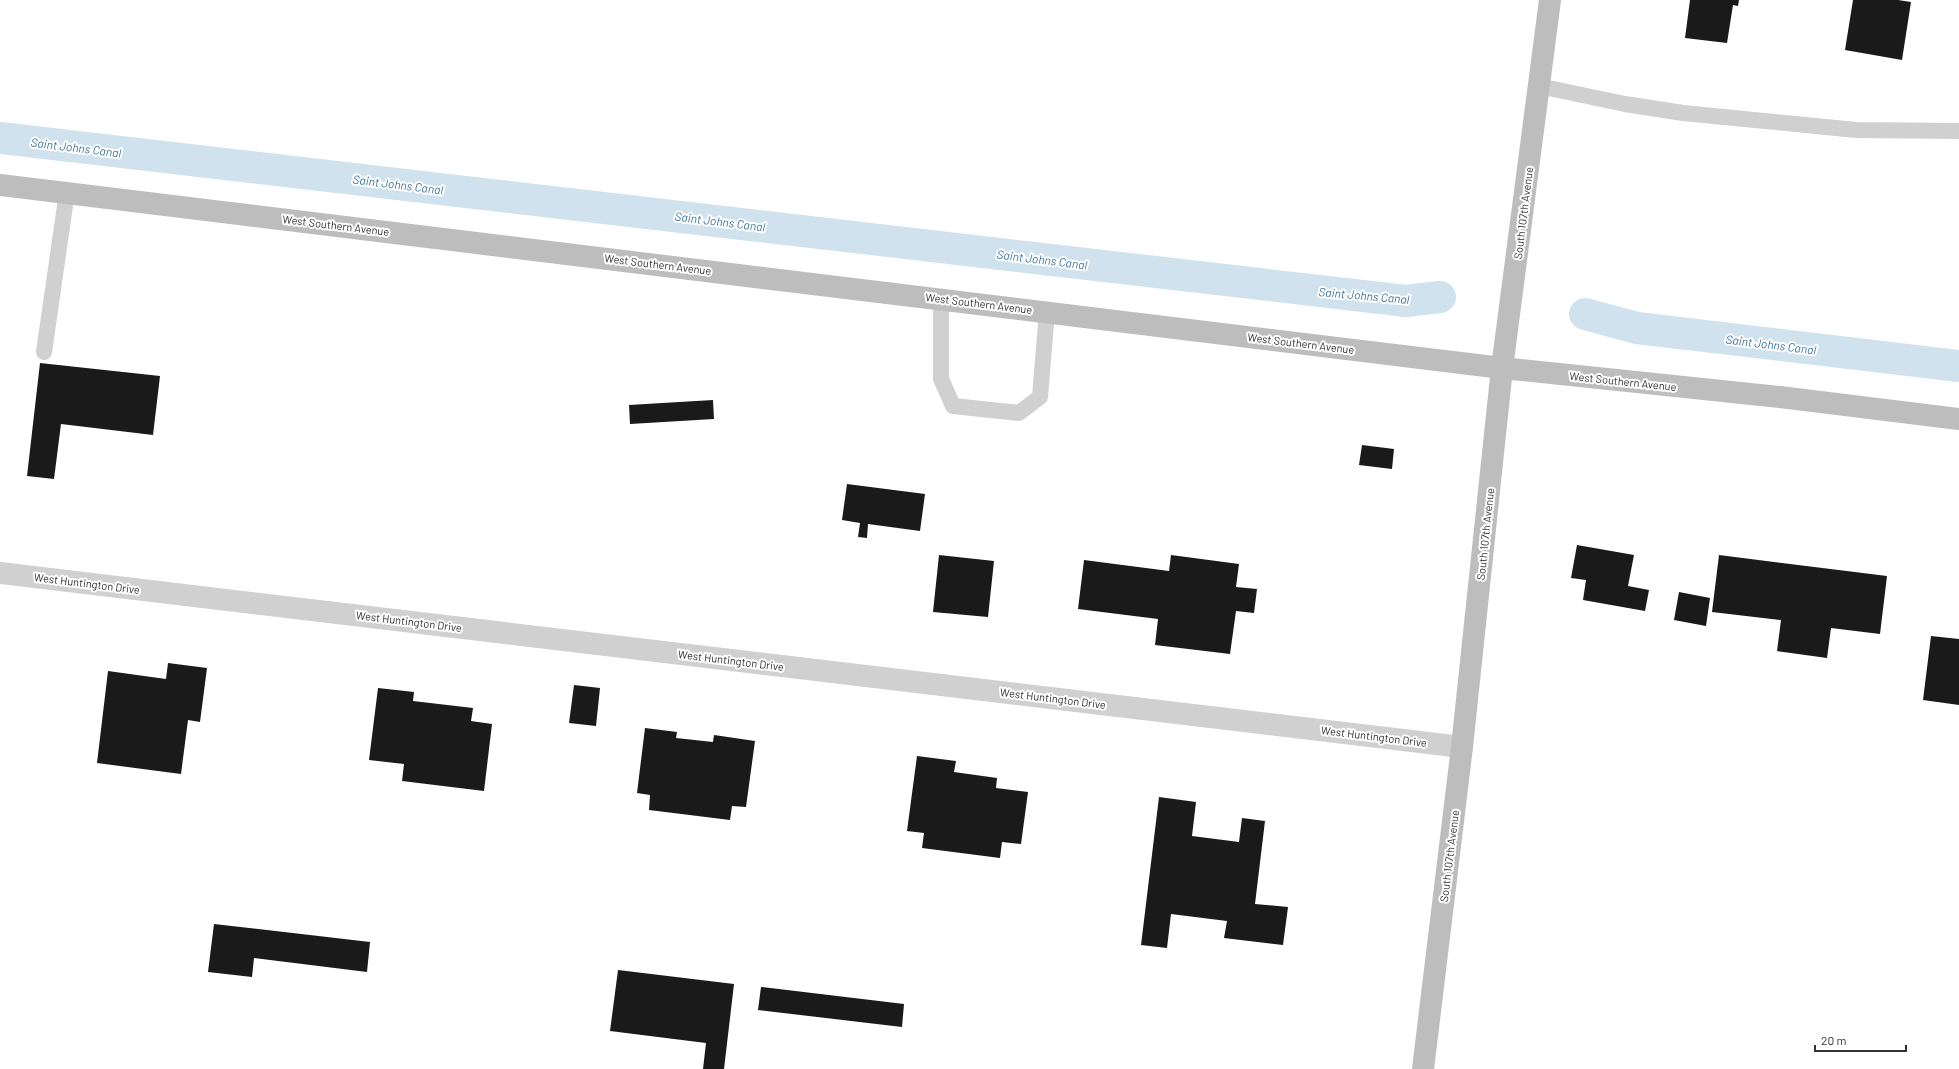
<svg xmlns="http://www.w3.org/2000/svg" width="1959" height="1069" viewBox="0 0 1959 1069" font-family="Barlow,sans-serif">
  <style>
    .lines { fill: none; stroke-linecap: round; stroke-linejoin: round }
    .canal { stroke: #cfe2ee; stroke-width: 32 }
    .building { fill: #1a1a1a }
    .lane { stroke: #d0d0d0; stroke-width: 16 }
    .street { stroke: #d0d0d0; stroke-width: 22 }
    .secondary { stroke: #bdbdbd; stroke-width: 22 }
    .labels { text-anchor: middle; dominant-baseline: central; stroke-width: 4; stroke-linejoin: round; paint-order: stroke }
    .street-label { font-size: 11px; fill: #333; stroke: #fff }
    .water-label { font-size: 12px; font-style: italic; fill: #3f7597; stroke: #fff }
  </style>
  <rect width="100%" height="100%" fill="#fff"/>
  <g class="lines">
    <path class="canal" d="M 0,138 L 1406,301 L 1440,297
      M 1585,314 L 1637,328 L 1959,366"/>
  </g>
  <path class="building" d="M 1690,0 L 1739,0 L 1738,6 L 1733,5 L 1727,43 L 1685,38 Z
    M 1853,0 L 1898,0 L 1911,2 L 1902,60 L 1845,50 Z
    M 40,363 L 160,376 L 153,435 L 61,424 L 54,479 L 27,476 Z
    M 713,400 L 714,419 L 630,424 L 629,405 Z
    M 1362,445 L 1394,449 L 1392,469 L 1359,465 Z
    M 847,484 L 925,494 L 920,531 L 868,524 L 867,538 L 858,537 L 860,523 L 842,520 Z
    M 1577,545 L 1634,555 L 1628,586 L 1649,590 L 1645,611 L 1583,600 L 1586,580 L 1571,578 Z
    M 939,555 L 994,561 L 988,617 L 933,612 Z
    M 1171,555 L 1239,564 L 1236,587 L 1257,589 L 1254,613 L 1236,611 L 1230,654 L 1155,645 L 1158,619 L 1078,609 L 1084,560 L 1169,571 Z
    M 1719,555 L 1887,576 L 1880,634 L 1831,628 L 1827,658 L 1777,651 L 1781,620 L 1712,612 Z
    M 1679,592 L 1710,598 L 1706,626 L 1674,620 Z
    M 1931,636 L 1959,639 L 1959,705 L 1923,700 Z
    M 168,663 L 207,668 L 200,722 L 188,720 L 181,774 L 97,763 L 108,671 L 166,679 Z
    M 574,685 L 600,688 L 596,726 L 569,723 Z
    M 378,688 L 414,692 L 413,701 L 473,708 L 471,721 L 492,724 L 484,791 L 402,781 L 404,764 L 369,760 Z
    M 645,728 L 677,732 L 676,738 L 713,742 L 714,735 L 755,741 L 746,807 L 732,806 L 730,820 L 649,810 L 650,795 L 637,793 Z
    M 917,756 L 956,761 L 954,772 L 997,778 L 996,788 L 1028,792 L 1021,844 L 1002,842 L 1000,858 L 922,848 L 924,833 L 907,831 Z
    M 1159,797 L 1196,802 L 1192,836 L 1239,842 L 1242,818 L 1265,821 L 1255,904 L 1288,907 L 1283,945 L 1224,938 L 1227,921 L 1171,914 L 1167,948 L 1141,945 Z
    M 214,924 L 370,942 L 367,972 L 254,958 L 252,977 L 208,972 Z
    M 618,970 L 734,984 L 724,1069 L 703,1069 L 706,1043 L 610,1031 Z
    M 761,987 L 904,1004 L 902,1027 L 758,1010 Z"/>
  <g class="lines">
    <path class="lane" d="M 1539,86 L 1625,104 L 1683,113 L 1856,130 L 1959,131
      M 941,298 L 941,379 L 953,406 L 1019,413 L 1040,397 L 1047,311
      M 44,352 L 67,192"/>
    <path class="street" d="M 0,573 L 1462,747"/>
    <path class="secondary" d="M 0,185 L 1502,368 L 1780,397 L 1959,419
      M 1423,1069 L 1462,747 L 1502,368 L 1550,0"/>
  </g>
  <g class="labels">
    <g class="street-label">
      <text transform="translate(1523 213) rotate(-83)">South 107th Avenue</text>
      <text transform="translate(336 225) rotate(7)">West Southern Avenue</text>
      <text transform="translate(658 264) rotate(7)">West Southern Avenue</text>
      <text transform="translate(979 303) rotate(7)">West Southern Avenue</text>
      <text transform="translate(1301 343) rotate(7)">West Southern Avenue</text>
      <text transform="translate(1623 381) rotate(6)">West Southern Avenue</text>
      <text transform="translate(1485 534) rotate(-84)">South 107th Avenue</text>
      <text transform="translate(87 583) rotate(7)">West Huntington Drive</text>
      <text transform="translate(409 621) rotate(7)">West Huntington Drive</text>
      <text transform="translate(731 660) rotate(7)">West Huntington Drive</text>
      <text transform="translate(1053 698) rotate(7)">West Huntington Drive</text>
      <text transform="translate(1374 736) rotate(7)">West Huntington Drive</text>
      <text transform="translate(1449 856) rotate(-83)">South 107th Avenue</text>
    </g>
    <g class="water-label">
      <text transform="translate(76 147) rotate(7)">Saint Johns Canal</text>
      <text transform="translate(398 184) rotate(7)">Saint Johns Canal</text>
      <text transform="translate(720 221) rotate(7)">Saint Johns Canal</text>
      <text transform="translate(1042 259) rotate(7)">Saint Johns Canal</text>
      <text transform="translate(1364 295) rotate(5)">Saint Johns Canal</text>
      <text transform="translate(1771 344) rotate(7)">Saint Johns Canal</text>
    </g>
  </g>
  <path d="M1815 1045v6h91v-6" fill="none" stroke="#333333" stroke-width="2"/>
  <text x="1821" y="1045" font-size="12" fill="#333333" stroke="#ffffff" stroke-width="3" paint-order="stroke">20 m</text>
</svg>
